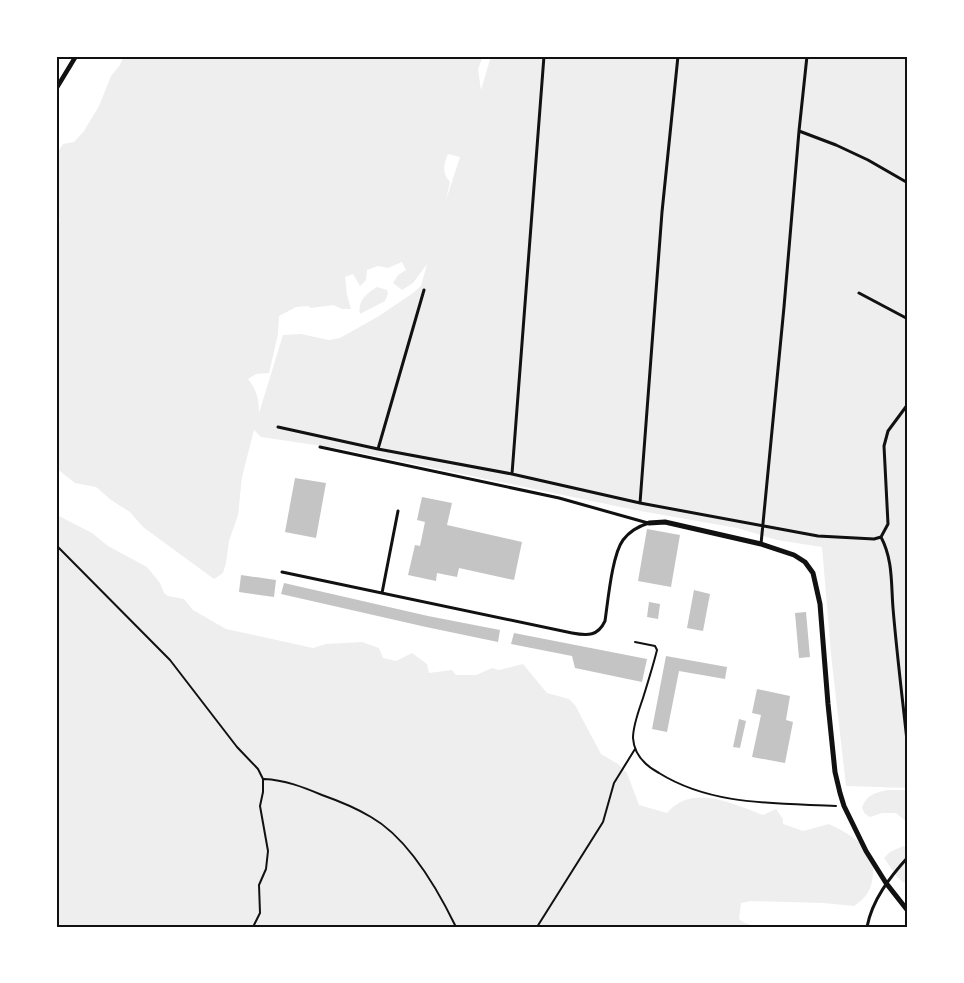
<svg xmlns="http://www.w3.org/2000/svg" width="964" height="983" viewBox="0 0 964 983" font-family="'Open Sans',sans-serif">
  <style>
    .green { fill: #eee; fill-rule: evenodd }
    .building { fill: #c4c4c4 }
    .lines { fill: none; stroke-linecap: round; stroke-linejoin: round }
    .path { stroke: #111; stroke-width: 2 }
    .service { stroke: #111; stroke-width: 3 }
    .pedestrian { stroke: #111; stroke-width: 4.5 }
    .minor { stroke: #111; stroke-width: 5 }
    .neatline { fill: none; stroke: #111; stroke-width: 2 }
  </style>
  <rect width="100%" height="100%" fill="#fff"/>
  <path class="green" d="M 124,56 L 483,56 L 478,69 L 481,90 L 491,56 L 908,56 L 908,788 L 846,786 L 831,654 L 822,547 L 777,540 L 737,528 L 635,510 L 342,449 L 261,437 L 254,430 L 242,477 L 238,515 L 229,541 L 226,563 L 223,573 L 214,579 L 143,527 L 130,512 L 111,500 L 96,487 L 75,483 L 56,468 L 56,225 L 60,220 L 56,212 L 56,155 L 63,144 L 74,142 L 84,131 L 99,106 L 111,76 L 120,65 ZM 448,154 L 460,157 L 446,200 L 450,182 C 442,173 443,165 448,154 ZM 402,262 L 406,270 L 398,275 L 393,283 L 402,290 L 413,283 L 427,264 L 421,286 L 413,293 L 379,316 L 340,338 L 329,340 L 301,334 L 283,335 L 259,413 C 259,399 257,391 248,379 L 256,374 L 269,373 L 278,334 L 279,316 L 296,307 L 308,306 L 311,308 L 333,305 L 342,309 L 351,309 L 347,295 L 345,277 L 353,274 L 360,286 L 366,280 L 367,270 L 378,266 L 388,268 Z
    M 377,287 L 387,290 L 388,294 L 385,301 L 360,314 C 357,301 367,293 377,287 Z
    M 56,513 L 59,516 L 92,533 L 108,546 L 147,567 L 160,583 L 164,593 L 168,596 L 184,599 L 193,610 L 226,629 L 313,648 L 326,644 L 362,642 L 379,648 L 383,658 L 396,661 L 412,653 L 427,664 L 429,673 L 452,670 L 456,675 L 476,675 L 492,668 L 499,670 L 523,664 L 547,693 L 569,699 L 575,705 L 601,754 L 618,764 L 627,773 L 639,805 L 667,813 C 692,783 733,804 763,815 L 776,809 L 783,819 L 783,824 L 803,831 L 829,824 C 844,831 868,844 873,862 C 874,865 873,870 873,874 C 872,889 867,897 854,906 L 823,903 L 750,901 L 741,903 L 739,919 C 746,925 755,926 765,927 L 56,927 Z
    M 888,790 L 908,790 L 908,823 L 896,813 L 882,813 L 870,817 L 865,814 L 862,808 C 867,794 875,793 888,790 Z
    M 903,846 L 908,849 L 908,877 L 904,883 L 897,877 L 884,858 L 890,852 Z"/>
  <path class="building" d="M 295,478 L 326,483 L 316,538 L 285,532 Z
    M 422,497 L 452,503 L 447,525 L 522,542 L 514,580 L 459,568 L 457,577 L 437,573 L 436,581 L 408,575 L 415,545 L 420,546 L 425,522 L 417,520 Z
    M 647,529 L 680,535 L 671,587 L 638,581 Z
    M 241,575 L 276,580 L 274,597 L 239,592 Z
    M 284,583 L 428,616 L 500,630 L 498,642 L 426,627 L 281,594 Z
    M 694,590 L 710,594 L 703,631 L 687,628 Z
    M 649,602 L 660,604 L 658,619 L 647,617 Z
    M 806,612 L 810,657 L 799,658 L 795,613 Z
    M 514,633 L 647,659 L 642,682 L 575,668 L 572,656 L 511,644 Z
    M 666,656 L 727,667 L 725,679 L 679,671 L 667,732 L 652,729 Z
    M 757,689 L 790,696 L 786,720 L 793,722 L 785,763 L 752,757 L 761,715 L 752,713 Z
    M 739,719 L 746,721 L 740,748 L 733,747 Z"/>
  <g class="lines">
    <path class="path" d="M 56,545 L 170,660 L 237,747 L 258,769 L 263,779 L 263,792 L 260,806 L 268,851 L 266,869 L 259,885 L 260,913 L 253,927
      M 635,642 L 655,646 L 657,650 C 653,666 648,682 643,698 C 639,710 633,725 633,738 C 634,755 646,766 659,773 C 712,806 776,803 836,806
      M 264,779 C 285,780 303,787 322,795 C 339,801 356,808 371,817 C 408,838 438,890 456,927
      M 537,927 L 603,822 L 614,783 L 635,749"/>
    <path class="service" d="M 799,131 L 836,145 L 868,160 L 908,183
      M 859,293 L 908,319
      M 278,427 L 378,449 L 512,474 L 640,503 L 764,526 L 818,536 L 874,539 L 881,537 L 888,524 L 884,446 L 888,431 L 908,404
      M 320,447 L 559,498 L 648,523
      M 378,449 L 424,290
      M 512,474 L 544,56
      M 640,503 L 662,212 L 678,56
      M 881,537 C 893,560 891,583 893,608 C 897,656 903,703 908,750
      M 761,544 L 784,307 L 799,131 L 807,56
      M 282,572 L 572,633 C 588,636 598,636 605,621 C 608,601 612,555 623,540 C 629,532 639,526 649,523
      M 382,593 L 398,511
      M 867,927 C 872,900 890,877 908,857"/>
    <path class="pedestrian" d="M 56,89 L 76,56"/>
    <path class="minor" d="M 649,523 L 665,522 L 761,544 L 794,555 L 805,562 L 813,573 L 820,604 L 828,704 L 835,772 L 840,793 L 844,806 L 866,851 L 886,883 L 908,911"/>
  </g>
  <rect width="964" height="983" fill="none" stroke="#ffffff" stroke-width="115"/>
  <rect x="58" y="58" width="848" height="868" class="neatline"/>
</svg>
